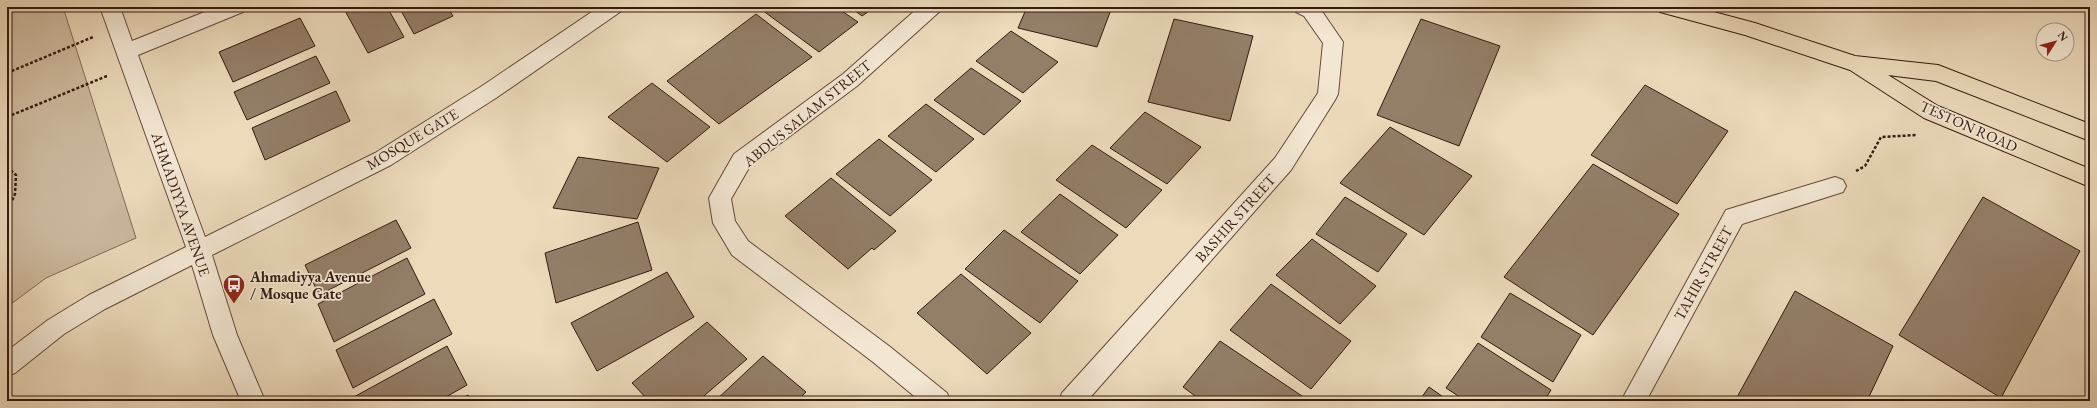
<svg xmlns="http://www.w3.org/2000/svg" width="2097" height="408" viewBox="0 0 2097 408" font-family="'EB Garamond',serif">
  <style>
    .green { fill: #cdb99e; stroke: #816a56 }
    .building { fill: #947e68; stroke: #351a0f }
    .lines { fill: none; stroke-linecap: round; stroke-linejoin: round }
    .minor-casing { stroke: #634a3a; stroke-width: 2 }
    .major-casing { stroke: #351a0f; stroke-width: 2 }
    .path { stroke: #351a0f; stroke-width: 2.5; stroke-dasharray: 3 2; stroke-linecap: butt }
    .minor { fill: #f3e7d3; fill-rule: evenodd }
    .major { fill: #ecdabb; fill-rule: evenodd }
    .labels { text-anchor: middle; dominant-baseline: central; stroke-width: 3.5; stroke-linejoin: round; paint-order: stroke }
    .street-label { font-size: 15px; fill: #351a0f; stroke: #f3e7d3 }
    .poi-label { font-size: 15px; font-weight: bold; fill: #351a0f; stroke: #f3e7d3; text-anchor: start }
  </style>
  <rect width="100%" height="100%" fill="#ecdabb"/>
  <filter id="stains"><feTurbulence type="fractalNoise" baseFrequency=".005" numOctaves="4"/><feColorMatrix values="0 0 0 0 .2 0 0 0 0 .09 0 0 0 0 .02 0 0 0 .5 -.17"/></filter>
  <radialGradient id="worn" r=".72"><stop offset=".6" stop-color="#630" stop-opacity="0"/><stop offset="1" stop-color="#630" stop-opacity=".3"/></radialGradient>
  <path class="green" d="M 7,7 L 63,7 L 136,238 L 46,278 L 7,307 Z"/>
  <path class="building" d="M 343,7 L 387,7 L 404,37 L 368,53 Z
    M 399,7 L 447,7 L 453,16 L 414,34 Z
    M 767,7 L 836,7 L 858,22 L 819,52 L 762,10 Z
    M 850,7 L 875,7 L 862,16 Z
    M 1027,7 L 1112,7 L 1097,47 L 1018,28 Z
    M 756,14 L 812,57 L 719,124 L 667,81 Z
    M 300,18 L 315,46 L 233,82 L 219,52 Z
    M 1174,19 L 1253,36 L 1230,121 L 1148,102 Z
    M 1421,19 L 1500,46 L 1459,146 L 1377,115 Z
    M 1011,31 L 1058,62 L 1023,93 L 976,61 Z
    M 316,56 L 330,83 L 247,120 L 234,92 Z
    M 971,68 L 1021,101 L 984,135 L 934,100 Z
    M 652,83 L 710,127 L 667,162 L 608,117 Z
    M 1645,85 L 1728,131 L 1677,204 L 1591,155 Z
    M 336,91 L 350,121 L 265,160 L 252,128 Z
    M 926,104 L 974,139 L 936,172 L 888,136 Z
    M 1145,112 L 1201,147 L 1167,184 L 1110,148 Z
    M 1390,127 L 1472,176 L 1424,235 L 1340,183 Z
    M 879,139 L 932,180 L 890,216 L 836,174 Z
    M 1092,145 L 1162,190 L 1126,228 L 1056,180 Z
    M 578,157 L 659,168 L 637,219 L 553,208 Z
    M 1593,164 L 1679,214 L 1593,335 L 1504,277 Z
    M 831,178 L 896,231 L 874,250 L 872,248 L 848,269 L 785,216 Z
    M 1060,194 L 1118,235 L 1080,274 L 1021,232 Z
    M 1345,197 L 1407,234 L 1378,272 L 1316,234 Z
    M 1983,197 L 2080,251 L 2001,398 L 1899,335 Z
    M 396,220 L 411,248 L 319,295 L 305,265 Z
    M 638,222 L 652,270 L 556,303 L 545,253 Z
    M 1004,230 L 1078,281 L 1040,323 L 965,269 Z
    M 1312,239 L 1376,286 L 1340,324 L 1276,275 Z
    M 407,258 L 425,294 L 334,342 L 318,304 Z
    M 667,272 L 694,317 L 597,371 L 571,323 Z
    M 961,274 L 1031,333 L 987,374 L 917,313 Z
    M 1271,284 L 1351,341 L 1311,389 L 1230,330 Z
    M 1795,291 L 1893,346 L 1867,401 L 1735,401 Z
    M 1510,293 L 1581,335 L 1553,382 L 1481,337 Z
    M 434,299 L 452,334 L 353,388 L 336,350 Z
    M 707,322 L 747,359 L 698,401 L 649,401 L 632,383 Z
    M 1220,341 L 1305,398 L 1303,401 L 1202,401 L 1183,387 Z
    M 1478,343 L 1551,390 L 1544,401 L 1466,401 L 1446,388 Z
    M 447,346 L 467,385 L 439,401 L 353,401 L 352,398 Z
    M 763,356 L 806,392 L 797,401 L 715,401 Z
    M 1429,387 L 1449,401 L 1419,401 Z
    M 468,395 L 471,401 L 457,401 Z"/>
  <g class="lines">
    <g class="minor-casing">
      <path id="minor" d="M 100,7 L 120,7 L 132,41 L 217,7 L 246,7 L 243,12 L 138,55 L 205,237 L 375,153 L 482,86 L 599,7 L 623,7 L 620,12 L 496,98 L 391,165 L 212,255 L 237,335 L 265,401 L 241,401 L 213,335 L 192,265 L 105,309 L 64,334 L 15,373 L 7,376 L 7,351 L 48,320 L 89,295 L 186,247 Z
        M 919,7 L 942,7 L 939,12 L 857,86 L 750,166 L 731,199 L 735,221 L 748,241 L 889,346 L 947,393 L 950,401 L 920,401 L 873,362 L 732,255 L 713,223 L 709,198 L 734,154 L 843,74 Z
        M 1293,7 L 1319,7 L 1343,42 L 1338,94 L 1335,100 L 1291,170 L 1087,401 L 1059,401 L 1062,393 L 1275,158 L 1318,93 L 1323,43 L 1304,16 L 1296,12 Z
        M 1835,177 L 1843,180 L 1846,186 L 1843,192 L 1742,224 L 1646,401 L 1621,401 L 1726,210 Z"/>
    </g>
    <g class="major-casing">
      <path id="major" d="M 1657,7 L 1695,7 L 1755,23 L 1855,56 L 1938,65 L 2090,124 L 2090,141 L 1936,81 L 1888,75 L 1938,106 L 2090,169 L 2090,187 L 1924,118 L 1850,70 L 1745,35 L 1660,12 Z"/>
    </g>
    <path class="path" d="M 7,73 L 93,37
      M 7,117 L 107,76
      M 7,167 L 16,175 L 15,194 L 7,212
      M 1856,171 L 1865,166 L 1881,137 L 1917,135"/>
    <use href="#minor" class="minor"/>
    <use href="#major" class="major"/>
  </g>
  <defs>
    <g id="bus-pin" transform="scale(1.15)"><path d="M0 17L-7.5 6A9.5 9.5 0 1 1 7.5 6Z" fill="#8f2418" stroke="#f3e7d3"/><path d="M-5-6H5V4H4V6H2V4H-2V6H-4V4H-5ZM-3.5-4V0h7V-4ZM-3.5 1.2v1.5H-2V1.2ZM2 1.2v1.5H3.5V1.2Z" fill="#fff"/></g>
  </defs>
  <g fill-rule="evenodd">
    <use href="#bus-pin" x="234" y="285"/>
  </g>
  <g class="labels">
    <g class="street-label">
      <text transform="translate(807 113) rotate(-39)">ABDUS SALAM STREET</text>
      <text transform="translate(1969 126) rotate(24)">TESTON ROAD</text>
      <text transform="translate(412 139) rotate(-31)">MOSQUE GATE</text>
      <text transform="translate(181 204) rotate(71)">AHMADIYYA AVENUE</text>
      <text transform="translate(1235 218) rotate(-48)">BASHIR STREET</text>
      <text transform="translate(1703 273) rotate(-61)">TAHIR STREET</text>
    </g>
    <g class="poi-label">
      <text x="250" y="276">Ahmadiyya Avenue<tspan x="250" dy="17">/ Mosque Gate</tspan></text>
    </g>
  </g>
  <rect width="2097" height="408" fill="none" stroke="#ecdabb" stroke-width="24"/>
  <rect x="8" y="8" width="2081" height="392" fill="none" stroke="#351a0f" stroke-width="2"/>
  <rect x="12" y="12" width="2073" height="384" fill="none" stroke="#351a0f"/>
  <g transform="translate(2055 42) rotate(54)"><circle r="19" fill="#f3e7d3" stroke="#a79585"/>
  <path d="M0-3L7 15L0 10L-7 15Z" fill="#8f2418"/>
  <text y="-6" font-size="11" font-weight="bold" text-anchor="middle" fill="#351a0f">N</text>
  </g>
  <rect width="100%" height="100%" filter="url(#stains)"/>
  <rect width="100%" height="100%" fill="url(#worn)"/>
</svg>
